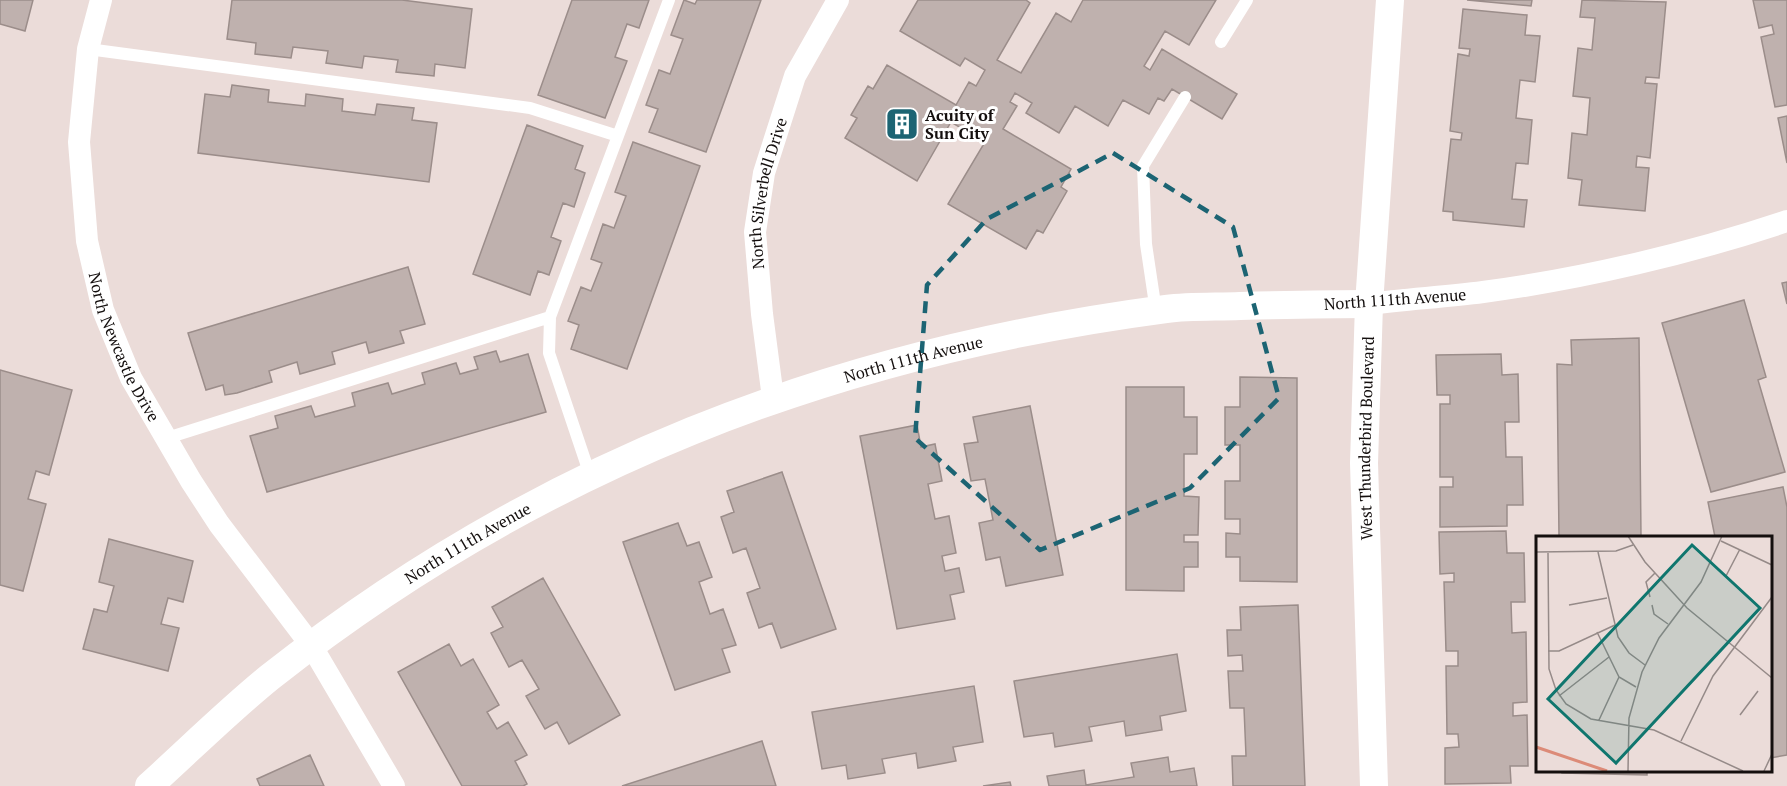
<svg xmlns="http://www.w3.org/2000/svg" width="1787" height="786" viewBox="0 0 1787 786" font-family="'PT Serif',serif">
  <style>
    .building { fill: #bfb1ae; stroke: #9b8d8a; stroke-width: 1.5 }
    .lines { fill: none; stroke-linecap: round; stroke-linejoin: round }
    .service { stroke: #fff; stroke-width: 12 }
    .minor { stroke: #fff; stroke-width: 22 }
    .tertiary { stroke: #fff; stroke-width: 28 }
    .marked { fill: none; stroke: #1c6473; stroke-width: 4.5; stroke-dasharray: 12 8; stroke-linejoin: round }
    .labels { text-anchor: middle; dominant-baseline: central; stroke-width: 6; stroke-linejoin: round; paint-order: stroke }
    .poi-label { font-size: 16px; font-weight: bold; fill: #140f0e; stroke: #fff; text-anchor: start }
    .street-label { font-size: 16px; fill: #140f0e; stroke: #fff }
    .inset-river { fill: none; stroke: #dc8b78; stroke-width: 3 }
    .inset-road { fill: none; stroke: #958a88; stroke-width: 1.5 }
    .view { fill: #0f766e; fill-opacity: 0.15; stroke: #0f766e; stroke-width: 3 }
    .inset-edge { fill: none; stroke: #140f0e; stroke-width: 3 }
  </style>
  <rect width="100%" height="100%" fill="#ebdcd9"/>
  <path class="building" d="M 0,0 L 33,0 L 25,31 L 0,24 Z
    M 232,0 L 402,0 L 472,9 L 465,68 L 435,64 L 434,76 L 396,72 L 398,60 L 364,56 L 362,68 L 326,63 L 328,51 L 293,47 L 291,58 L 255,54 L 256,43 L 227,39 Z
    M 572,0 L 649,0 L 639,28 L 627,24 L 615,57 L 627,61 L 605,118 L 538,95 Z
    M 684,0 L 695,4 L 697,0 L 761,0 L 706,152 L 649,132 L 658,109 L 646,105 L 659,70 L 670,74 L 683,39 L 671,35 Z
    M 918,0 L 1026,0 L 1030,3 L 997,60 L 1021,73 L 1056,13 L 1071,22 L 1083,0 L 1216,0 L 1189,45 L 1165,31 L 1144,66 L 1150,70 L 1162,49 L 1237,94 L 1222,119 L 1172,89 L 1164,101 L 1158,98 L 1149,114 L 1123,100 L 1108,126 L 1075,106 L 1059,133 L 1026,113 L 1032,103 L 1015,93 L 1010,102 L 1017,106 L 1003,129 L 1071,169 L 1061,187 L 1067,191 L 1043,233 L 1037,230 L 1026,249 L 948,204 L 985,142 L 951,122 L 917,181 L 845,138 L 857,118 L 851,115 L 868,86 L 873,89 L 887,65 L 956,105 L 969,82 L 976,86 L 985,70 L 965,58 L 960,66 L 900,31 Z
    M 1467,0 L 1532,0 L 1531,6 Z
    M 1582,0 L 1666,2 L 1659,78 L 1646,77 L 1645,83 L 1657,84 L 1650,158 L 1637,156 L 1636,167 L 1649,168 L 1645,211 L 1579,205 L 1582,180 L 1568,178 L 1572,133 L 1587,135 L 1590,98 L 1573,96 L 1578,48 L 1592,50 L 1595,18 L 1580,17 Z
    M 1753,0 L 1787,0 L 1787,105 L 1775,107 L 1761,37 L 1774,34 L 1772,25 L 1759,28 Z
    M 1463,9 L 1527,15 L 1525,35 L 1540,36 L 1535,82 L 1520,80 L 1516,118 L 1532,120 L 1528,164 L 1516,163 L 1512,199 L 1527,200 L 1524,227 L 1453,220 L 1453,212 L 1443,211 L 1451,139 L 1461,140 L 1462,133 L 1450,131 L 1458,54 L 1469,56 L 1470,49 L 1459,48 Z
    M 232,85 L 269,90 L 268,102 L 305,106 L 306,94 L 343,99 L 342,111 L 375,115 L 377,104 L 414,108 L 412,120 L 437,123 L 429,182 L 198,153 L 205,94 L 230,97 Z
    M 1787,116 L 1787,163 L 1778,118 Z
    M 527,125 L 583,146 L 575,169 L 585,173 L 574,207 L 563,203 L 551,237 L 561,241 L 549,275 L 538,271 L 530,295 L 473,274 Z
    M 633,142 L 700,166 L 627,369 L 571,349 L 579,325 L 568,321 L 581,287 L 591,291 L 602,263 L 591,259 L 603,224 L 614,228 L 626,196 L 615,192 Z
    M 408,267 L 425,324 L 400,331 L 404,343 L 369,353 L 366,342 L 332,352 L 335,364 L 300,374 L 297,362 L 269,371 L 272,382 L 237,393 L 225,395 L 223,385 L 206,390 L 188,333 Z
    M 1787,282 L 1787,304 L 1782,283 Z
    M 1744,300 L 1766,377 L 1758,380 L 1785,472 L 1711,492 L 1662,323 Z
    M 1639,338 L 1641,537 L 1559,537 L 1557,364 L 1572,365 L 1571,340 Z
    M 496,351 L 500,362 L 528,354 L 546,412 L 267,492 L 250,436 L 278,428 L 275,416 L 311,406 L 315,417 L 355,406 L 352,393 L 388,383 L 392,394 L 425,384 L 422,373 L 456,363 L 460,374 L 478,369 L 474,357 Z
    M 1501,354 L 1502,375 L 1518,374 L 1519,422 L 1505,422 L 1506,457 L 1522,457 L 1523,505 L 1507,505 L 1507,526 L 1440,527 L 1440,487 L 1453,487 L 1453,477 L 1440,477 L 1440,404 L 1450,404 L 1450,395 L 1437,395 L 1436,355 Z
    M 0,370 L 72,390 L 49,475 L 36,471 L 28,499 L 46,504 L 23,591 L 0,585 Z
    M 1240,377 L 1297,378 L 1297,582 L 1240,581 L 1240,557 L 1226,557 L 1226,533 L 1240,534 L 1240,519 L 1225,519 L 1225,481 L 1240,481 L 1240,445 L 1225,445 L 1225,407 L 1240,407 Z
    M 1126,387 L 1184,387 L 1184,417 L 1197,417 L 1197,454 L 1184,454 L 1184,496 L 1199,497 L 1198,535 L 1184,535 L 1184,542 L 1198,542 L 1198,567 L 1184,567 L 1184,591 L 1126,590 Z
    M 1030,406 L 1063,575 L 1006,586 L 1000,557 L 986,560 L 979,523 L 993,520 L 985,479 L 971,481 L 964,444 L 978,442 L 973,417 Z
    M 917,425 L 921,447 L 935,444 L 942,481 L 928,484 L 935,519 L 949,516 L 956,553 L 942,556 L 945,571 L 959,568 L 964,592 L 950,595 L 955,619 L 897,629 L 860,436 Z
    M 782,472 L 836,629 L 781,648 L 772,623 L 759,628 L 747,593 L 760,588 L 746,548 L 733,553 L 721,517 L 734,512 L 727,491 Z
    M 1783,487 L 1787,507 L 1787,755 L 1770,758 L 1770,537 L 1715,537 L 1708,502 Z
    M 678,523 L 687,546 L 699,542 L 712,577 L 699,582 L 710,614 L 723,609 L 736,645 L 722,649 L 730,672 L 675,690 L 623,542 Z
    M 1506,531 L 1507,553 L 1524,553 L 1525,602 L 1511,602 L 1512,633 L 1526,632 L 1527,702 L 1513,703 L 1513,716 L 1527,715 L 1528,766 L 1510,766 L 1511,783 L 1445,784 L 1445,748 L 1459,747 L 1458,734 L 1447,734 L 1446,666 L 1458,666 L 1458,651 L 1446,651 L 1444,582 L 1454,582 L 1454,573 L 1440,574 L 1439,532 Z
    M 109,539 L 193,561 L 183,602 L 168,598 L 161,624 L 179,628 L 168,671 L 83,649 L 94,609 L 107,612 L 114,586 L 99,582 Z
    M 543,578 L 620,715 L 569,744 L 557,722 L 545,729 L 526,696 L 539,689 L 522,660 L 509,667 L 491,633 L 503,627 L 492,607 Z
    M 1298,605 L 1305,786 L 1233,786 L 1232,756 L 1246,756 L 1244,708 L 1230,708 L 1228,671 L 1243,671 L 1242,655 L 1228,656 L 1227,630 L 1241,630 L 1240,607 Z
    M 449,644 L 461,666 L 473,659 L 499,705 L 487,712 L 497,729 L 508,722 L 527,755 L 515,761 L 527,784 L 523,786 L 462,786 L 398,672 Z
    M 1177,654 L 1186,711 L 1160,716 L 1162,730 L 1126,736 L 1124,721 L 1089,727 L 1092,741 L 1055,747 L 1053,733 L 1024,737 L 1014,681 Z
    M 974,686 L 983,742 L 953,747 L 956,761 L 918,768 L 916,753 L 882,759 L 885,773 L 848,779 L 846,765 L 822,769 L 812,712 Z
    M 762,741 L 776,786 L 622,786 Z
    M 310,755 L 324,786 L 260,786 L 257,779 Z
    M 1168,757 L 1170,772 L 1194,768 L 1197,786 L 1049,786 L 1047,776 L 1084,770 L 1086,785 L 1134,777 L 1131,763 Z
    M 1562,770 L 1647,770 L 1647,775 L 1562,773 Z
    M 1010,782 L 1011,786 L 983,786 Z"/>
  <g class="lines">
    <path class="service" d="M 1221,42 L 1247,0
      M 88,49 L 530,108 L 618,136
      M 1156,311 L 1146,244 L 1143,166 L 1185,97
      M 167,438 L 550,317
      M 590,475 L 549,353 L 550,317 L 669,0"/>
    <g class="minor">
      <path id="s1" d="M 101,0 L 88,49 L 79,142 L 87,241 L 103,310 L 131,378 L 191,481 L 219,524 L 311,645 L 394,786"/>
      <path d="M 1369,304 C 1407,299 1445,297 1483,292 C 1582,279 1692,253 1787,221"/>
      <path id="s2" d="M 773,398 L 762,314 L 755,232 L 764,173 L 795,76 L 838,0"/>
    </g>
    <g class="tertiary">
      <path id="s3" d="M 149,786 C 189,750 228,711 270,677 C 536,467 831,353 1166,309 C 1190,306 1215,307 1240,306 C 1283,305 1326,304 1369,304"/>
      <path id="s4" d="M 1374,786 L 1364,463 L 1369,304 L 1390,0"/>
    </g>
  </g>
  <path class="marked" d="M 1113,153 L 1233,227 L 1279,398 L 1190,488 L 1040,550 L 915,438 L 927,285 L 987,219 Z"/>
  <defs>
    <g id="building-square" transform="scale(1.725)"><rect x="-9" y="-9" width="18" height="18" rx="4" fill="#1c6473" stroke="#fff"/><path d="M-4-6H4V6H1V3H-1V6H-4ZM-2.5-4.3h1.7v1.8h-1.7ZM.8-4.3h1.7v1.8H.8ZM-2.5-1h1.7V.8h-1.7ZM.8-1h1.7V.8H.8Z" fill="#fff"/></g>
  </defs>
  <g fill-rule="evenodd">
    <use href="#building-square" x="902" y="124"/>
  </g>
  <g class="labels">
    <g class="poi-label">
      <text x="925" y="115">Acuity of<tspan x="925" dy="18">Sun City</tspan></text>
    </g>
    <g class="street-label">
      <text stroke="none"><textPath href="#s2" startOffset="207">North Silverbell Drive</textPath></text>
      <text transform="translate(1395 299) rotate(-4)">North 111th Avenue</text>
      <text stroke="none"><textPath href="#s1" startOffset="356">North Newcastle Drive</textPath></text>
      <text stroke="none"><textPath href="#s3" startOffset="886">North 111th Avenue</textPath></text>
      <text stroke="none"><textPath href="#s4" startOffset="348">West Thunderbird Boulevard</textPath></text>
      <text stroke="none"><textPath href="#s3" startOffset="402">North 111th Avenue</textPath></text>
    </g>
  </g>
  <g transform="translate(1536 536)">
    <rect width="236" height="236" fill="#ebdcd9"/>
    <path class="inset-river" d="M 0,211 L 71,235"/>
    <path class="inset-road" d="M 92,0 L 109,26 L 151,72 L 236,142M 185,5 L 236,29M 0,16 L 80,15 L 97,9M 62,16 L 82,101 L 93,117 L 109,129M 12,17 L 13,133 L 20,154 L 30,168 L 55,183 L 118,194 L 207,235M 190,40 L 204,13M 114,61 L 110,46 L 119,37M 33,69 L 71,62M 116,69 L 118,78 L 132,88M 61,96 L 83,141 L 100,151M 12,115 L 23,115 L 79,89M 23,160 L 73,121M 204,179 L 222,155M 63,184 L 83,141M 145,205 L 177,140 L 236,61M 92,235 L 93,182 L 106,136 L 123,102 L 165,46 L 186,0M 228,235 L 236,218"/>
    <path class="view" d="M 156,9 L 224,72 L 80,227 L 12,163 Z"/>
    <rect width="236" height="236" class="inset-edge"/>
  </g>
</svg>
